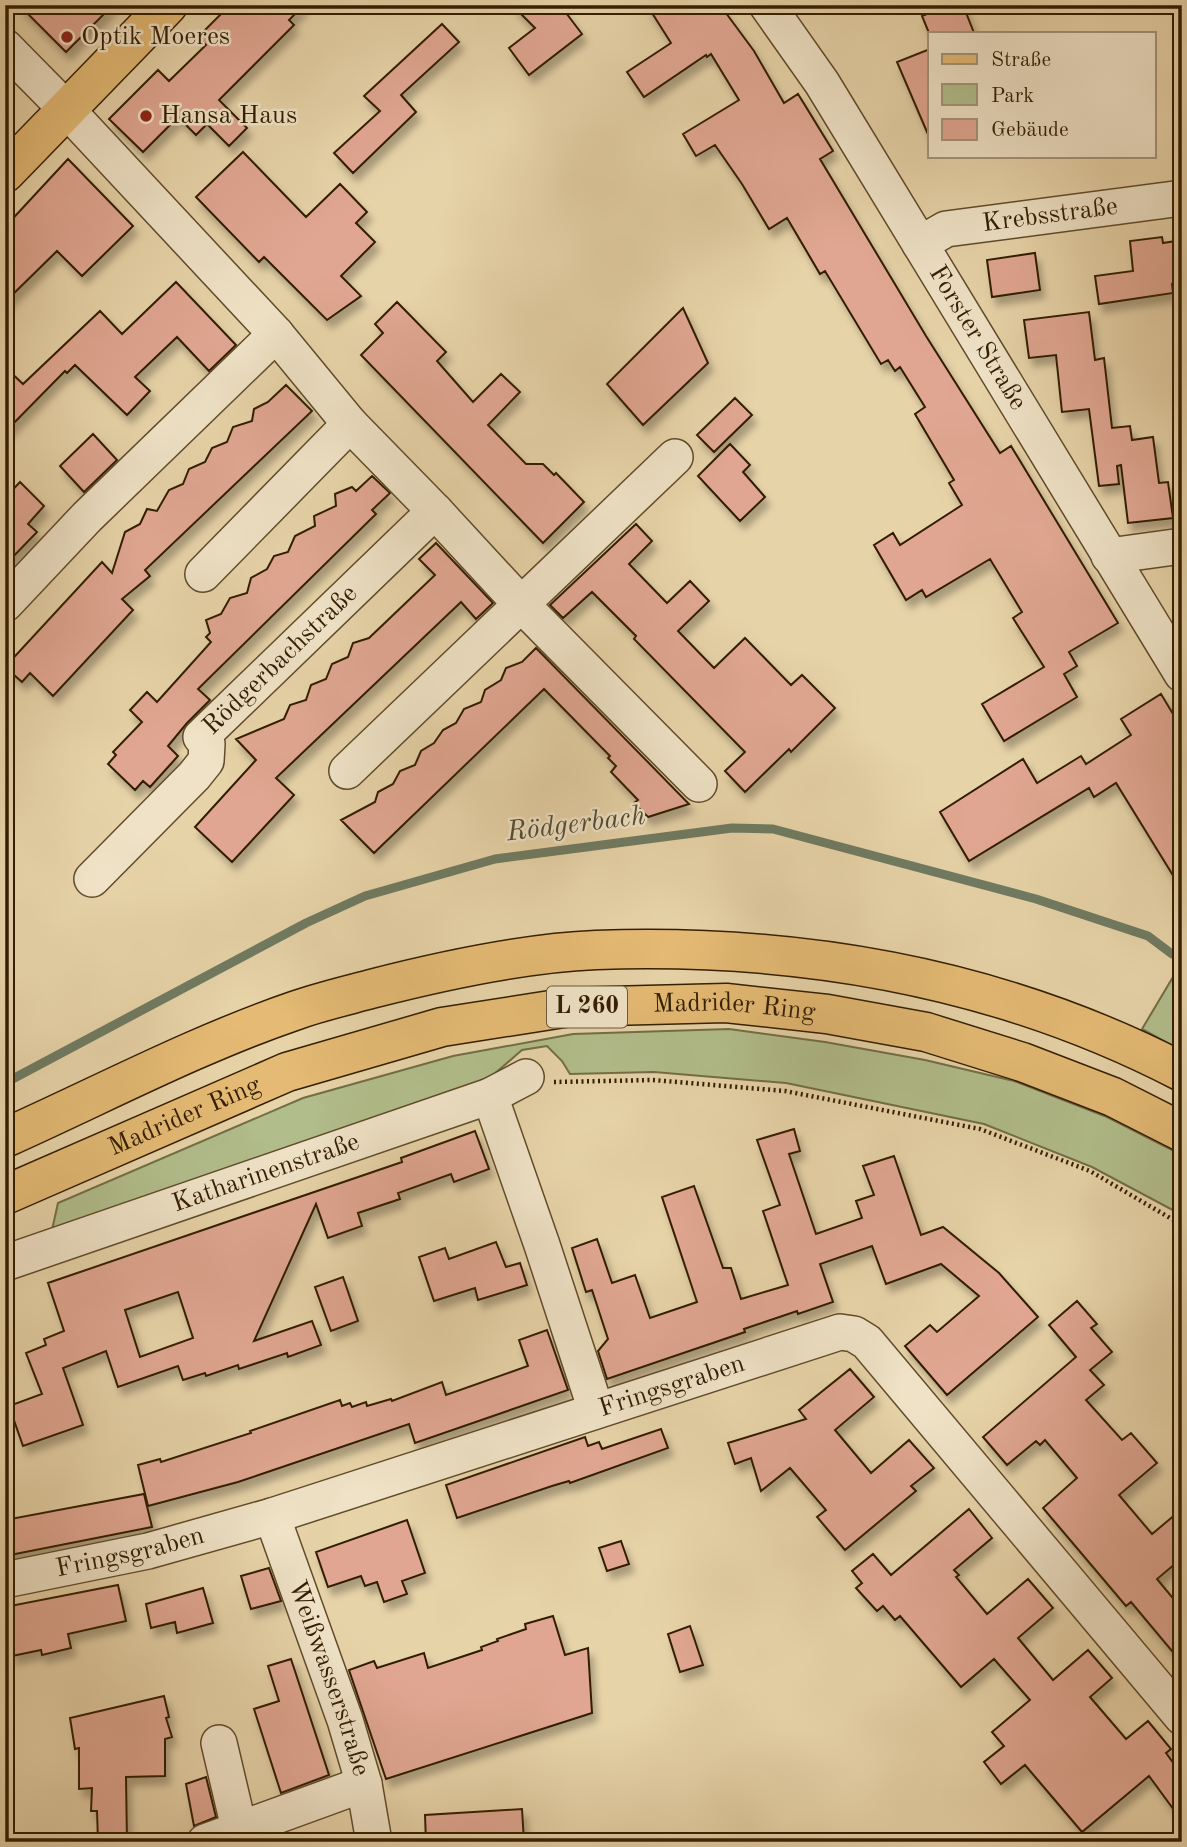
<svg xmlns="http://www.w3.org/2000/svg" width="1187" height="1847" viewBox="0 0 1187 1847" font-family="'Old Standard TT',serif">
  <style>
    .green { fill: #b1bd8b; stroke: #726e46; stroke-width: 2 }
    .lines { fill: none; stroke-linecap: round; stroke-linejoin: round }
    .stream { stroke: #6f7b62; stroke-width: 9 }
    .building { fill: #e0a691; stroke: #331e00; stroke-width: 2; fill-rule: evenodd; filter: url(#shadow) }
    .minor-casing { stroke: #604b2a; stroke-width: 38 }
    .major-casing { stroke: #331e00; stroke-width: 41 }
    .path { stroke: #331e00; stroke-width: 4.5; stroke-dasharray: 2 3.5; stroke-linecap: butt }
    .minor { stroke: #efe2c6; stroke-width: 35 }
    .major { stroke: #e4ba74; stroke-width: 38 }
    .poi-dot { fill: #8f2418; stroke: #efe2c6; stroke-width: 2.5 }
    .labels { text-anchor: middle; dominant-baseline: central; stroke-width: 5; stroke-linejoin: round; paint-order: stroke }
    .shield { fill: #efe2c6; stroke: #6b593b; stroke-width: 2 }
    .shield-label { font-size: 24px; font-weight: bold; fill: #331e00 }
    .poi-label { font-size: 26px; fill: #331e00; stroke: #efe2c6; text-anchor: start }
    .street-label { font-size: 26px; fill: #331e00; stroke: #efe2c6 }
    .water-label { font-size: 28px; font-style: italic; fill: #514c31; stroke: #efe2c6 }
  </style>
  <defs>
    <filter id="shadow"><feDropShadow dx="4.5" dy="8" stdDeviation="3.5" flood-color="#0004"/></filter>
  </defs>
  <rect width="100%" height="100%" fill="#e7d3a8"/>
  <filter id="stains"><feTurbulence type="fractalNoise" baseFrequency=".00286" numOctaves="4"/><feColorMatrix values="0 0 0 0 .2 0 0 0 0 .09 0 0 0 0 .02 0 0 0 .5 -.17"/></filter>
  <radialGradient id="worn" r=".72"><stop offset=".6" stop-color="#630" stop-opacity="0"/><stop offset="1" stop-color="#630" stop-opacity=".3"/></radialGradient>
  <path class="green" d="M 1182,962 L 1182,1051 L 1142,1029 Z
    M 729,1029 L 825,1042 L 925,1060 L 1014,1081 L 1107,1117 L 1182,1155 L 1182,1215 L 1092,1167 L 984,1124 L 786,1083 L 654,1072 L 570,1074 L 562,1061 L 547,1046 L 522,1050 L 478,1088 L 52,1230 L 58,1203 L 303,1098 L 453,1056 L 573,1034 Z"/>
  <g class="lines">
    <path class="stream" d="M 5,1083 L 306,923 L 365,896 L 495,859 L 732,828 L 773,829 L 1036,899 L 1148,936 L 1172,954 L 1182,957"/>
  </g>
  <path class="building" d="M 19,5 L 113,5 L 66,52 Z
    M 230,5 L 304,5 L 289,20 L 294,25 L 219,100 L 247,128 L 229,146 L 207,124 L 196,135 L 178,117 L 143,152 L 109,119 L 158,70 L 169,81 L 206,45 L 198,37 Z
    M 512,5 L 560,5 L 582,34 L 529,75 L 509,48 L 535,28 Z
    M 647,5 L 720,5 L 754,51 L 784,103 L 798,94 L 833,151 L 820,159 L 926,336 L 1000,453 L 1011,446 L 1118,623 L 1069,652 L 1077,666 L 1064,674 L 1077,697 L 1004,741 L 982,704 L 1044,667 L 1013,618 L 1022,612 L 990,559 L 926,597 L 922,590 L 906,600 L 874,545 L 893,533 L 900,545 L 962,505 L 949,483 L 954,480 L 915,414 L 925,407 L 900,367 L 895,371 L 888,360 L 881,364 L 825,271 L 820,274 L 787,218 L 769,229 L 742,184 L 715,145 L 696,156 L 683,134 L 739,100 L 711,54 L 707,57 L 706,55 L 644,97 L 627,72 L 671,43 Z
    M 949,5 L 963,5 L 974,33 L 929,33 L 922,16 Z
    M 442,24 L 459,42 L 401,95 L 416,112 L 353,173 L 334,153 L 380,111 L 364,96 Z
    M 930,49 L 930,139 L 897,62 Z
    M 243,152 L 306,217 L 340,184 L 367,212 L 356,223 L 375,242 L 341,276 L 361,296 L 327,320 L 264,257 L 259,262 L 196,197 Z
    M 68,159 L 133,226 L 82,276 L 57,251 L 5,302 L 5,227 Z
    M 1162,237 L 1163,243 L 1182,240 L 1182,282 L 1172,284 L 1173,293 L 1099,304 L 1095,276 L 1133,271 L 1130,241 Z
    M 1035,253 L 1040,290 L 992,297 L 987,260 Z
    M 176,282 L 236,345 L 209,371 L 177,337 L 135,377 L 150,391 L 127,415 L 75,365 L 67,373 L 65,371 L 5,432 L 5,367 L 23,384 L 100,311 L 122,334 Z
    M 397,302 L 446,352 L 437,361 L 473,402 L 501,374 L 520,392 L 488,425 L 526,464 L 543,464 L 554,475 L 556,473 L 584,502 L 543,543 L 361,355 L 383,333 L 375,324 Z
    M 683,308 L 708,363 L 643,425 L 607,384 Z
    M 1089,312 L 1095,360 L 1104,358 L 1112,428 L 1130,426 L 1132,440 L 1153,437 L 1159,483 L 1168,482 L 1173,518 L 1128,523 L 1121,465 L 1117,466 L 1119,484 L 1099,486 L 1089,409 L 1062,412 L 1056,355 L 1029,358 L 1024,320 Z
    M 286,385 L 312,411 L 145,570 L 150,576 L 122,599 L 133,610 L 53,696 L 30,673 L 22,682 L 5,667 L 102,562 L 112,573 L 125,532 L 140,524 L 147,509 L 157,511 L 169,490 L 183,484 L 189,469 L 205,462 L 212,448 L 227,442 L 233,427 L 252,421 L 254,409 L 268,402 Z
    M 735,398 L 752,415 L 714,452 L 697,435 Z
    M 93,434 L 117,460 L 84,492 L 60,466 Z
    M 730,444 L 750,465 L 743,472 L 765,497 L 740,521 L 698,476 Z
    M 372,476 L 390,493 L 372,510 L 376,514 L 198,689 L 210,700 L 187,723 L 168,746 L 178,756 L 150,787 L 143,781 L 135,790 L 108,764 L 116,755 L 113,752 L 142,722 L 130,710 L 147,692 L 157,702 L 211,642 L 206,637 L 210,633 L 206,620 L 221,614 L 230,598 L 247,593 L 251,578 L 267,569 L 274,556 L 288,552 L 295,536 L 315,526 L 314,516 L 336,506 L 335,494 L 352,487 L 356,491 Z
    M 20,482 L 44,506 L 28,524 L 37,532 L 5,565 L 5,498 Z
    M 636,524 L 652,541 L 629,564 L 667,603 L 690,581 L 709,601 L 678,631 L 714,668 L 745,638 L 791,685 L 802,675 L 835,708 L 791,752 L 789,749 L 745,792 L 725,771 L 745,752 L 634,639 L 636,636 L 592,592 L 563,618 L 550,605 Z
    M 436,543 L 493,603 L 476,619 L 461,602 L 276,778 L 294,795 L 232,862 L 195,827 L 256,760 L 236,739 L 284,719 L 290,705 L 306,700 L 311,685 L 326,679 L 332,664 L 348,657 L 353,643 L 369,638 L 435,575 L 419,559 Z
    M 536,648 L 689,804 L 648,817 L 634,803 L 638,800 L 611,772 L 616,766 L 608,758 L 610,756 L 544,689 L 374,853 L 341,820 L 375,802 L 378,792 L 393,784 L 400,771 L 415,765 L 421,751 L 434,743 L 443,730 L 456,723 L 464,709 L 481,702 L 485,690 L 501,680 L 506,668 L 522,662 Z
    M 1161,694 L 1182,729 L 1182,890 L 1116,783 L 1094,797 L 1089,788 L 969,861 L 940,812 L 1023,759 L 1037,783 L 1081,756 L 1086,764 L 1131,735 L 1121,719 Z
    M 794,1129 L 800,1151 L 789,1154 L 816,1234 L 862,1218 L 856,1201 L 874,1195 L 863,1166 L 894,1156 L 921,1235 L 943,1227 L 999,1273 L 1038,1317 L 947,1395 L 905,1346 L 930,1325 L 937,1332 L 979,1296 L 941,1264 L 886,1284 L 872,1246 L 820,1264 L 833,1302 L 798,1314 L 797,1311 L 744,1329 L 745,1332 L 607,1379 L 598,1351 L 608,1339 L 592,1290 L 586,1292 L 572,1248 L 597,1239 L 612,1283 L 635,1275 L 650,1318 L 697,1302 L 662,1197 L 694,1186 L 723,1268 L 731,1268 L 741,1299 L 788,1285 L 763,1211 L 780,1205 L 757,1140 Z
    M 475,1131 L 489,1169 L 454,1182 L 451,1174 L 398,1193 L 400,1199 L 358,1213 L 362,1226 L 328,1238 L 316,1204 L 254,1341 L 312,1321 L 321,1345 L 288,1357 L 287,1353 L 239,1369 L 238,1365 L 206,1376 L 205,1373 L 183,1380 L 178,1366 L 118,1387 L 106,1351 L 63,1368 L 83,1425 L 23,1446 L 9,1406 L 42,1394 L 26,1353 L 46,1345 L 44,1339 L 64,1331 L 48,1283 L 402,1162 L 401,1158 ZM 178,1292 L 193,1338 L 140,1357 L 125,1310 Z
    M 496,1242 L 506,1267 L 520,1263 L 527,1285 L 478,1300 L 475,1288 L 434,1301 L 419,1257 L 445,1248 L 449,1259 Z
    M 343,1277 L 358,1321 L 331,1331 L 315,1287 Z
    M 1077,1301 L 1097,1324 L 1091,1328 L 1112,1352 L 1090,1370 L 1104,1385 L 1086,1400 L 1122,1440 L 1131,1433 L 1157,1463 L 1119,1495 L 1152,1534 L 1182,1509 L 1182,1558 L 1157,1579 L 1182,1609 L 1182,1663 L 1131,1602 L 1126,1606 L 1043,1508 L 1077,1478 L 1045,1440 L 1040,1445 L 1036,1441 L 1007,1465 L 983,1437 L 1076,1357 L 1049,1325 Z
    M 547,1330 L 568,1390 L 415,1443 L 409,1424 L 238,1482 L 148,1506 L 138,1465 L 160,1459 L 161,1462 L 251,1433 L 250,1431 L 340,1400 L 342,1406 L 350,1403 L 352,1407 L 366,1402 L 367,1406 L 391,1399 L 392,1401 L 442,1382 L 446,1395 L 528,1366 L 519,1340 Z
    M 850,1369 L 874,1397 L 835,1430 L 871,1473 L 909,1440 L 934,1468 L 911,1486 L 916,1491 L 845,1550 L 817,1517 L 826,1510 L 790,1468 L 761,1491 L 751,1458 L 735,1464 L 728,1443 L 806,1419 L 799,1410 Z
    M 661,1429 L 668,1448 L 570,1483 L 569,1481 L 552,1486 L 457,1518 L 446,1485 L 585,1437 L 588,1446 L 599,1442 L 602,1449 Z
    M 144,1494 L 152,1527 L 5,1556 L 5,1520 Z
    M 969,1509 L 992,1538 L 954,1570 L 959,1575 L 956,1577 L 987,1614 L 1028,1579 L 1053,1608 L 1018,1638 L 1053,1680 L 1088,1650 L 1112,1678 L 1090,1697 L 1126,1739 L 1148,1721 L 1171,1749 L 1166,1753 L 1182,1775 L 1182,1821 L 1149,1776 L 1082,1832 L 1025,1765 L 1001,1784 L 984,1762 L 1004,1746 L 992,1732 L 1030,1700 L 994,1659 L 961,1687 L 900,1616 L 895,1620 L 883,1606 L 877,1611 L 856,1588 L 862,1583 L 852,1571 L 873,1554 L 891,1575 Z
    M 407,1520 L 425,1573 L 402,1581 L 407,1594 L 384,1602 L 377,1582 L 365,1586 L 361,1576 L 328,1587 L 316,1552 Z
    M 621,1541 L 629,1564 L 607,1571 L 599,1548 Z
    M 269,1568 L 281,1601 L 251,1609 L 241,1576 Z
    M 118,1585 L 126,1621 L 68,1634 L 71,1648 L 42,1655 L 41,1650 L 12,1656 L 9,1638 L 5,1639 L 5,1607 Z
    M 203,1588 L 213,1623 L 177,1633 L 175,1622 L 151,1628 L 146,1604 Z
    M 553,1616 L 565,1655 L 588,1648 L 592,1713 L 386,1779 L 349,1670 L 374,1661 L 377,1668 L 424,1653 L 428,1668 L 482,1650 L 481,1647 L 498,1641 L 497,1639 L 526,1629 L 525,1624 Z
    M 690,1626 L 703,1665 L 680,1672 L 668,1634 Z
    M 291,1659 L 329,1775 L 281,1793 L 254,1709 L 279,1701 L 268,1666 Z
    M 164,1696 L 169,1717 L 166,1718 L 172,1737 L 165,1739 L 165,1776 L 126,1777 L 127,1842 L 98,1842 L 97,1811 L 91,1811 L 92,1788 L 79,1789 L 79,1748 L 75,1749 L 70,1718 Z
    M 206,1777 L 216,1817 L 194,1826 L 186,1784 Z
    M 522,1809 L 524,1842 L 426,1842 L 425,1815 Z"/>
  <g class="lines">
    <g class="minor-casing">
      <g id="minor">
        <path id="s1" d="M 767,5 L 822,83 L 1182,674"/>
        <path d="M 5,47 L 66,109 L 276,334 L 350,424 L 435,511 L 520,603 L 699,784"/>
        <path id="s2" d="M 920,244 L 946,229 L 1182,198"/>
        <path d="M 1109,556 L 1182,546"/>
        <path d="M 203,574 L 350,424"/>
        <path d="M 5,604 L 87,517 L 276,334"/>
        <path d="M 347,771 L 675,457"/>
        <path id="s3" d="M 92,879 L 194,776 L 206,761 L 207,744 L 201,737 L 435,511"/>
        <path d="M 490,1096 L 542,1245 L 596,1410"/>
        <path id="s4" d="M 5,1263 L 490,1096 L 526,1077"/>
        <path id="s5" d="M 272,1516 L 345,1720 L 364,1784 L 374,1842"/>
        <path id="s6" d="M 5,1580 L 148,1551 L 272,1516 L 840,1332 L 854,1334 L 867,1342 L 1182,1717"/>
        <path d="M 219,1743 L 239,1828"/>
        <path d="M 205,1842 L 364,1784"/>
      </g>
    </g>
    <g class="major-casing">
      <g id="major">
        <path d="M 5,173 L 168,5"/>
        <path d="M 5,1138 C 101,1095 195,1045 294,1011 C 319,1002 345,996 371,989 C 441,971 523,953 596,950 C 800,943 999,977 1182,1072"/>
        <path id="s7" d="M 5,1195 L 287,1072 L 442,1027 L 570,1007 L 726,1003 L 827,1014 L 926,1032 L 1022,1062 L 1113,1097 L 1182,1132"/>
      </g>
    </g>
    <path class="path" d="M 554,1082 L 653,1080 L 785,1091 L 980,1129 L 1090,1171 L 1182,1225"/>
    <use href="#minor" class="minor"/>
    <use href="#major" class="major"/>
  </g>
  <g class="poi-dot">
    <circle cx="67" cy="37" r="7"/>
    <circle cx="146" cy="116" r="7"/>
  </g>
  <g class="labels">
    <rect class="shield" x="547" y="986.5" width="80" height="41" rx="5"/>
    <g class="shield-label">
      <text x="587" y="1007">L 260</text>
    </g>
    <g class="poi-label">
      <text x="81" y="37">Optik Moeres</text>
      <text x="160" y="116">Hansa Haus</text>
    </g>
    <g class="street-label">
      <text stroke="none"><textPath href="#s2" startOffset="135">Krebsstraße</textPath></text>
      <text stroke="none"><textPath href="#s1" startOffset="394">Forster Straße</textPath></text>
      <text stroke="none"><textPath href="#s3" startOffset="301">Rödgerbachstraße</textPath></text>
      <text stroke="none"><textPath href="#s7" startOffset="763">Madrider Ring</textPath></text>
      <text stroke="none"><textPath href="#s7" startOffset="196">Madrider Ring</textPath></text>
      <text stroke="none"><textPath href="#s4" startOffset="276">Katharinenstraße</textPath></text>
      <text stroke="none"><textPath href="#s6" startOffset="695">Fringsgraben</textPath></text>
      <text stroke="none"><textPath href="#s6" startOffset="128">Fringsgraben</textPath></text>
      <text stroke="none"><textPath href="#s5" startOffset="172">Weißwasserstraße</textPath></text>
    </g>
    <g class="water-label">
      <text transform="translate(576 825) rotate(-7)">Rödgerbach</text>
    </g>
  </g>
  <rect width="1187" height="1847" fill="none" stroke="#e7d3a8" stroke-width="28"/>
  <rect x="7" y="7" width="1173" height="1833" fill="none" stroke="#331e00" stroke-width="3.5"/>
  <rect x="14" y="14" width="1159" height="1819" fill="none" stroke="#331e00" stroke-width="2"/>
  <rect x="928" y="32" width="228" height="126" fill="#efe2c6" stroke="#a49477" stroke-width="2"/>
  <rect x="942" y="54" width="35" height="10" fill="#e4ba74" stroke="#a49477" stroke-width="2"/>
  <text x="991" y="66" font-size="21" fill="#331e00">Straße</text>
  <rect x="942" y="84" width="35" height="21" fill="#b1bd8b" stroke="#a49477" stroke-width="2"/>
  <text x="991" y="102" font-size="21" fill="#331e00">Park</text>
  <rect x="942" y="119" width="35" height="21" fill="#e0a691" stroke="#a49477" stroke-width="2"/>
  <text x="991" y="136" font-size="21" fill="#331e00">Gebäude</text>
  <rect width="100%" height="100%" filter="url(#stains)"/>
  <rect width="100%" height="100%" fill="url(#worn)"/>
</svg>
